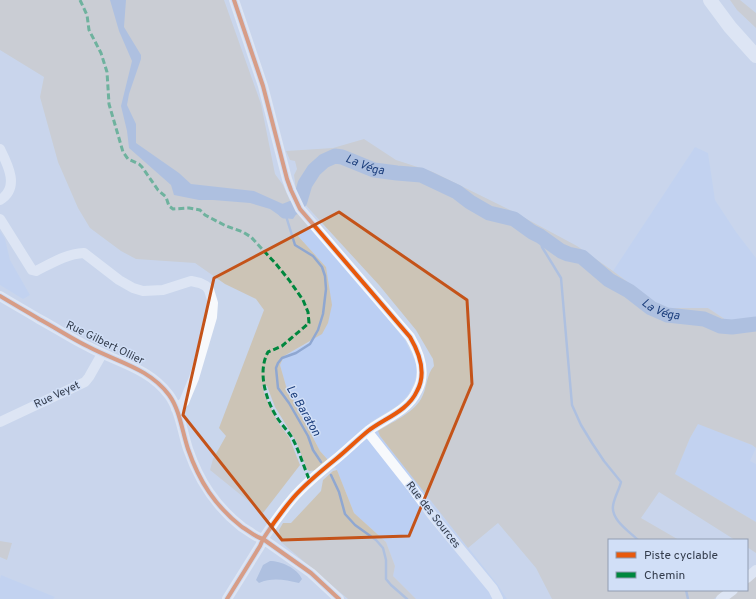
<svg xmlns="http://www.w3.org/2000/svg" width="756" height="599" viewBox="0 0 756 599" font-family="Overpass,sans-serif">
  <style>
    .built { fill: #bbcff3 }
    .green { fill: #ccc4b6 }
    .water { fill: #8fa7d1 }
    .lines { fill: none; stroke-linecap: round; stroke-linejoin: round }
    .stream { stroke: #8fa7d1; stroke-width: 2.5 }
    .river { stroke: #8fa7d1; stroke-width: 15 }
    .street { stroke: #f7f9fc; stroke-width: 10 }
    .secondary { stroke: #f7f9fc; stroke-width: 14 }
    .quiet { stroke: #00873e; stroke-width: 3; stroke-dasharray: 6 3; stroke-linecap: butt }
    .cycleway-casing { stroke: #d1dff7; stroke-width: 6 }
    .cycleway { stroke: #e8590c; stroke-width: 4 }
    .marked { fill: none; stroke: #c45319; stroke-width: 3; stroke-linejoin: round }
    .labels { text-anchor: middle; dominant-baseline: central; stroke-width: 3; stroke-linejoin: round; paint-order: stroke }
    .street-label { font-size: 11px; fill: #323b4b; stroke: #d1dff7 }
    .water-label { font-size: 12px; font-style: italic; fill: #1c3e7c; stroke: #d1dff7 }
  </style>
  <rect width="100%" height="100%" fill="#c9d6ec"/>
  <path class="built" d="M 695,147 L 708,153 L 715,200 L 736,232 L 756,258 L 756,318 L 729,322 L 708,308 L 665,308 L 658,305 L 613,271 Z
    M 310,225 L 354,276 L 405,340 L 416,363 L 417,370 L 415,381 L 408,395 L 397,406 L 369,423 L 378,431 L 380,436 L 498,585 L 507,599 L 416,599 L 393,576 L 395,566 L 386,542 L 354,513 L 337,470 L 320,451 L 286,386 L 280,365 L 284,356 L 310,342 L 326,267 L 298,236 Z
    M 0,231 L 5,239 L 10,260 L 30,295 L 23,299 L 0,285 Z
    M 698,423 L 752,445 L 756,448 L 750,461 L 756,464 L 756,522 L 674,474 L 690,438 Z
    M 1,575 L 55,597 L 53,599 L 0,599 L 0,579 Z"/>
  <path class="green" d="M 0,0 L 224,0 L 261,104 L 275,174 L 283,185 L 291,203 L 310,225 L 298,236 L 326,267 L 332,305 L 328,323 L 322,334 L 284,356 L 280,365 L 286,386 L 320,451 L 328,460 L 318,470 L 309,471 L 307,469 L 296,441 L 275,407 L 267,386 L 262,385 L 265,396 L 279,424 L 289,437 L 300,465 L 263,513 L 210,470 L 213,459 L 226,436 L 219,428 L 264,310 L 256,299 L 225,284 L 195,263 L 136,259 L 121,251 L 90,228 L 78,208 L 58,162 L 40,97 L 44,77 L 0,50 Z
    M 730,0 L 740,0 L 756,13 L 756,28 L 737,10 Z
    M 364,139 L 396,160 L 433,172 L 508,209 L 577,246 L 613,271 L 658,305 L 665,308 L 708,308 L 729,322 L 756,318 L 756,448 L 752,445 L 698,424 L 690,438 L 675,474 L 756,522 L 756,553 L 747,547 L 747,540 L 735,540 L 659,492 L 641,518 L 679,540 L 609,540 L 609,590 L 725,590 L 714,599 L 552,599 L 536,568 L 498,523 L 468,548 L 380,436 L 378,431 C 392,422 412,414 421,399 C 427,389 426,375 434,366 L 433,359 L 416,330 L 379,285 L 301,200 L 296,190 L 294,175 L 297,169 L 295,161 L 290,160 L 286,151 L 333,148 Z
    M 337,470 L 354,513 L 386,542 L 395,566 L 393,576 L 416,599 L 348,599 L 281,542 L 279,530 L 283,523 L 291,523 L 321,491 L 323,480 L 333,471 Z
    M 0,541 L 12,543 L 7,560 L 0,557 Z
    M 756,575 L 756,599 L 728,599 L 738,590 L 747,590 L 747,583 Z"/>
  <path class="water" d="M 110,0 L 126,0 L 124,27 L 141,55 L 141,59 L 129,94 L 127,105 L 136,124 L 136,143 L 179,173 L 191,184 L 254,191 L 283,204 L 286,204 L 292,201 L 297,213 L 293,219 L 283,218 L 270,209 L 250,203 L 213,200 L 199,200 L 174,195 L 171,185 L 129,148 L 127,131 L 121,106 L 132,61 L 119,31 Z
    M 270,561 C 281,561 297,568 302,579 L 299,583 C 285,580 273,577 259,583 L 256,580 L 263,565 Z"/>
  <g class="lines">
    <path class="stream" d="M 286,216 L 295,245 L 313,256 L 322,267 L 325,276 L 326,289 L 323,314 L 318,330 L 310,344 L 296,353 L 282,358 L 278,363 L 276,368 L 278,388 L 289,403 L 308,436 L 313,450 L 321,462
      M 540,236 L 542,247 L 561,278 L 572,405 L 581,425 L 592,443 L 604,461 L 621,482 C 619,490 614,498 613,506 C 611,520 630,532 638,540
      M 331,475 L 339,492 L 345,514 L 355,525 L 376,540 L 383,548 L 386,560 L 386,579 L 391,585 L 407,599
      M 686,590 L 688,599"/>
    <path class="river" id="s1" d="M 285,211 L 295,207 L 300,201 L 305,184 L 314,170 L 324,161 L 335,156 L 342,157 L 374,170 L 397,173 L 421,175 L 457,192 L 470,202 L 489,213 L 514,219 L 532,232 L 540,236 L 561,251 L 568,254 L 582,257 L 609,280 L 629,291 L 651,308 L 667,315 L 704,319 L 720,326 L 732,327 L 756,324"/>
    <path class="street" d="M 0,149 C 8,165 20,188 0,200
      M 0,219 L 32,270 L 36,271 C 52,263 66,254 84,253 L 119,280 L 133,288 L 143,291 L 163,290 L 191,281 L 200,283 L 206,286 L 209,290 L 213,303 L 212,317 L 194,378 L 184,402 L 176,409
      M 0,296 C 13,304 26,311 39,319 C 56,328 72,339 89,347 C 117,362 149,368 169,395 C 180,410 182,431 188,449 C 199,481 215,506 242,527 C 249,531 255,537 263,539 L 311,573 L 339,599
      M 0,422 L 85,382 L 89,377 L 102,354
      M 368,432 L 413,489 L 432,515 L 493,589 L 498,599
      M 747,578 L 756,570
      M 227,599 L 260,546 L 263,539 C 272,525 282,511 293,498 C 306,483 321,471 336,459 C 347,450 357,440 368,431 C 385,418 408,411 417,391 C 427,373 420,354 410,337 L 300,209 L 291,190 L 287,179 L 263,86 L 234,0
      M 721,599 L 733,590"/>
    <path class="secondary" d="M 710,0 L 730,27 L 756,56"/>
    <path class="quiet" d="M 80,0 L 87,15 L 89,30 L 101,53 L 107,72 L 109,104 L 123,152 L 128,159 L 139,164 L 142,167 L 158,190 L 166,197 L 169,206 L 173,209 L 189,208 L 200,210 L 205,215 L 226,226 L 243,232 L 251,237 L 276,264 L 289,280 L 303,300 L 308,312 L 309,323 L 282,346 L 268,352 C 257,372 266,401 278,419 C 282,425 287,430 291,436 C 298,447 304,468 310,481"/>
    <g class="cycleway-casing">
      <path id="cycleway" d="M 0,296 C 13,304 26,311 39,319 C 56,328 72,339 89,347 C 117,362 149,368 169,395 C 180,410 182,431 188,449 C 199,481 215,506 242,527 C 249,531 255,537 263,539 L 311,573 L 339,599
        M 227,599 L 260,546 L 263,539 C 272,525 282,511 293,498 C 306,483 321,471 336,459 C 347,450 357,440 368,431 C 385,418 408,411 417,391 C 427,373 420,354 410,337 L 300,209 L 291,190 L 287,179 L 263,86 L 234,0"/>
    </g>
    <use href="#cycleway" class="cycleway"/>
  </g>
  <path d="M0 0H756V599H0ZM 339,212 L 467,300 L 472,384 L 409,536 L 282,540 L 183,415 L 214,278 Z" fill="#c9d6ec" fill-opacity=".55" fill-rule="evenodd"/>
  <path class="marked" d="M 339,212 L 467,300 L 472,384 L 409,536 L 282,540 L 183,415 L 214,278 Z"/>
  <g class="labels">
    <g class="street-label">
      <text transform="translate(105 343) rotate(26)">Rue Gilbert Ollier</text>
      <text transform="translate(57 395) rotate(-25)">Rue Veyet</text>
      <text transform="translate(433 515) rotate(52)">Rue des Sources</text>
    </g>
    <g class="water-label">
      <text stroke="none"><textPath href="#s1" startOffset="110">La Véga</textPath></text>
      <text stroke="none"><textPath href="#s1" startOffset="446">La Véga</textPath></text>
      <text transform="translate(303 411) rotate(60)">Le Baraton</text>
    </g>
  </g>
  <rect x="608" y="539" width="140" height="52" fill="#d1dff7" stroke="#919db2"/>
  <rect x="616" y="552" width="20" height="6" fill="#e8590c" stroke="#919db2"/>
  <text x="644" y="559" font-size="12" fill="#323b4b">Piste cyclable</text>
  <rect x="616" y="572" width="20" height="6" fill="#00873e" stroke="#919db2"/>
  <text x="644" y="579" font-size="12" fill="#323b4b">Chemin</text>
</svg>
